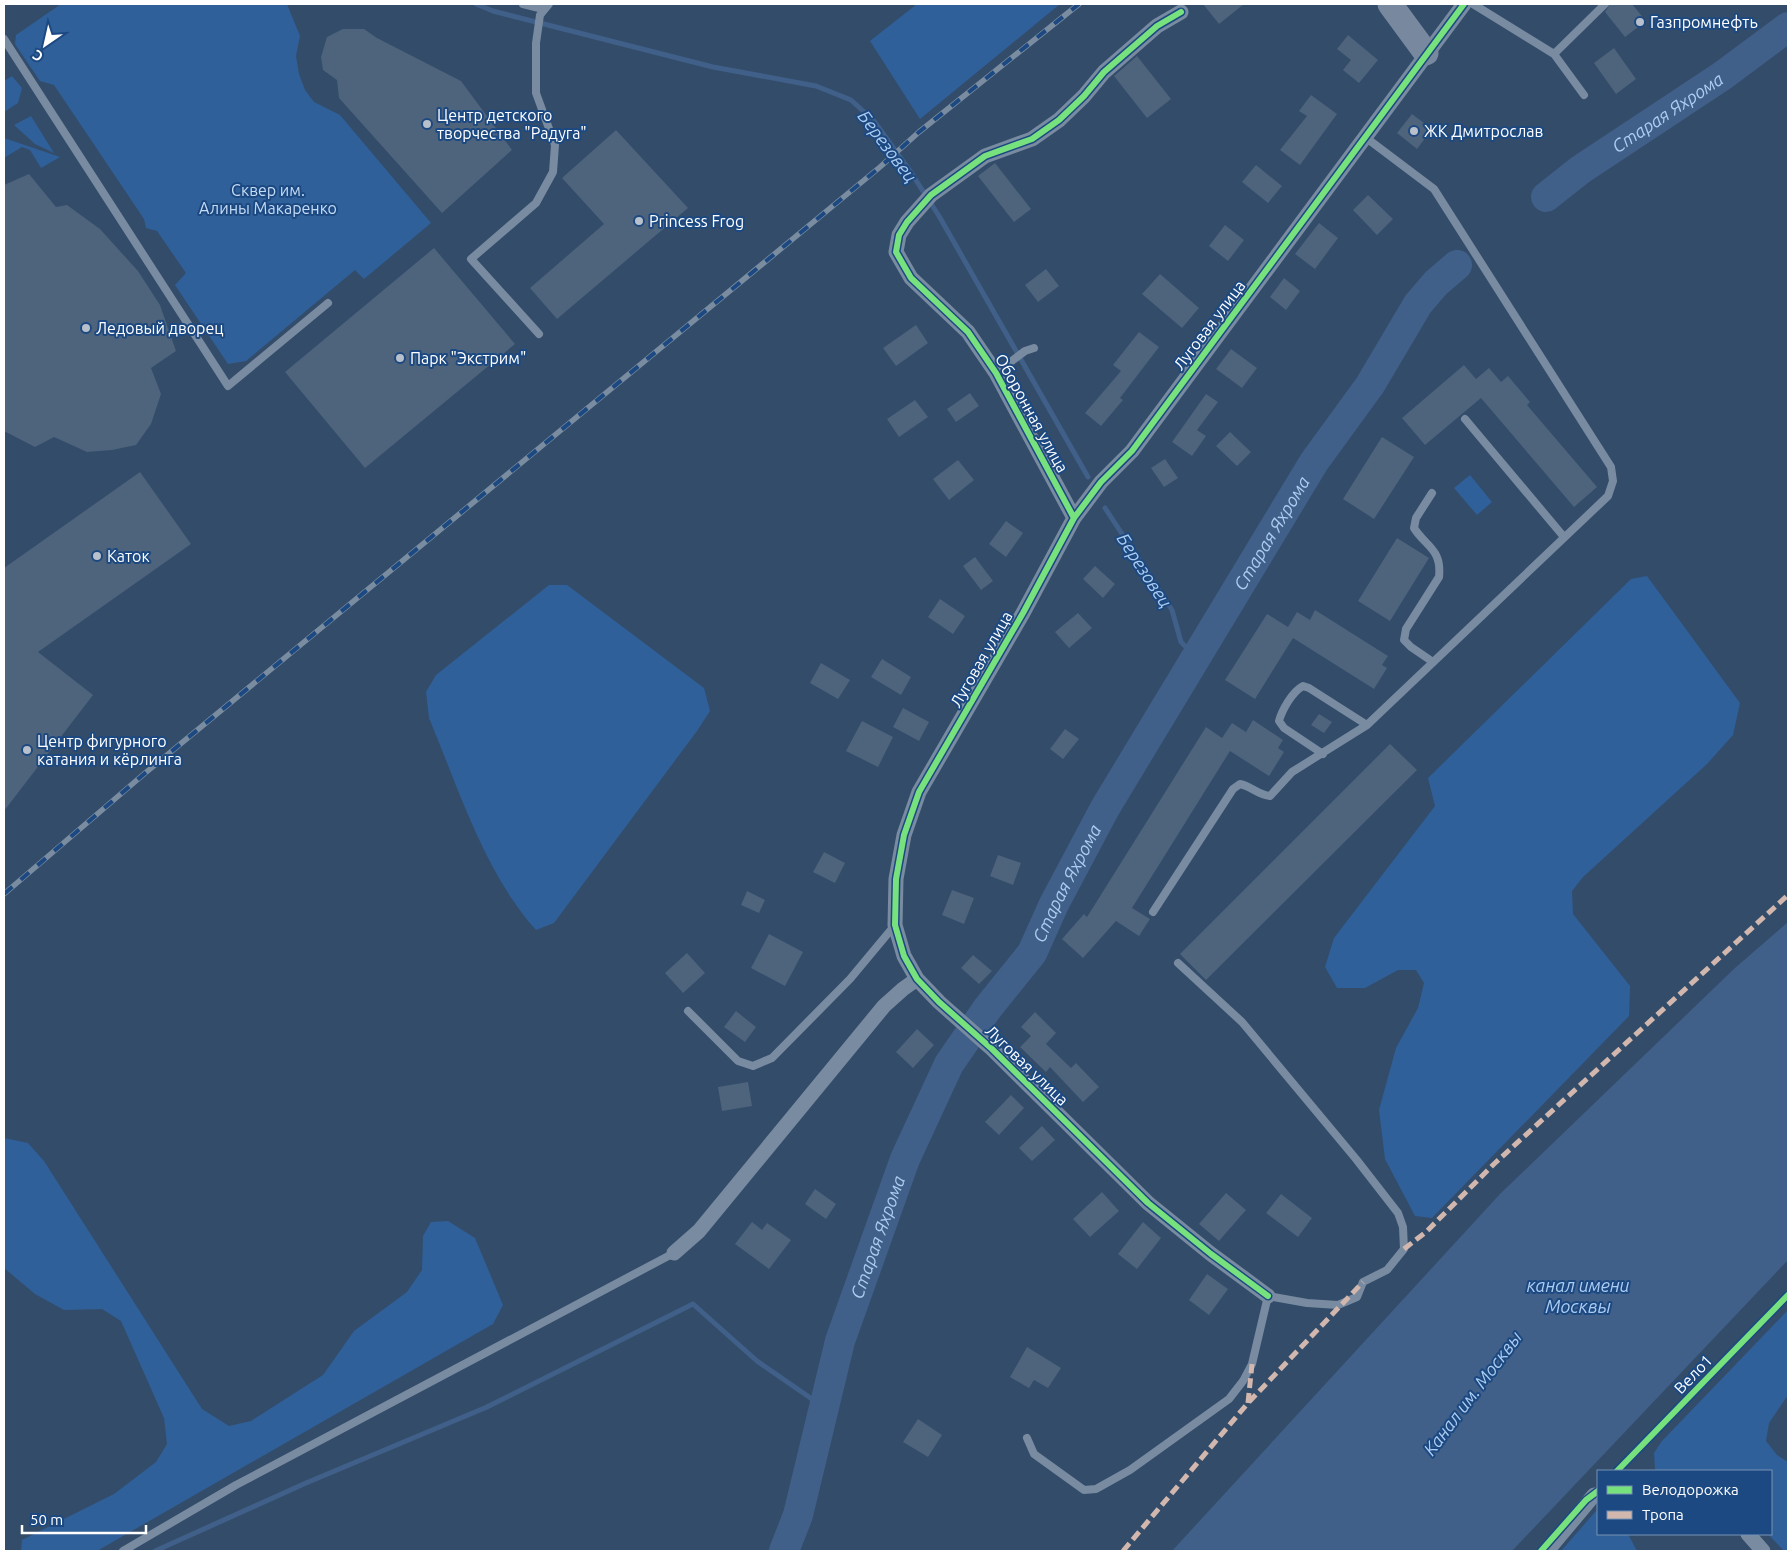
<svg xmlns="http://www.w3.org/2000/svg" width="1792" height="1555" viewBox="0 0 1792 1555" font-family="Ubuntu,sans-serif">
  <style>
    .green { fill: #306099 }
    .water { fill: #406089 }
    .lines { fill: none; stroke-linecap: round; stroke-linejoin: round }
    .stream { stroke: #406089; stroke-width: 5 }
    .river { stroke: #406089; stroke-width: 30 }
    .building { fill: #4e637c }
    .lane { stroke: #798ba0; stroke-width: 8 }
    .street { stroke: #798ba0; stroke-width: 15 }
    .primary { stroke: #78889e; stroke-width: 25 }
    .rail-casing { stroke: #7a8ca0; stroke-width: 5.5 }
    .rail { stroke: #1c4981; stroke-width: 4; stroke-dasharray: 11; stroke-linecap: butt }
    .quiet { stroke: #d1b7ad; stroke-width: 5; stroke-dasharray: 10 5; stroke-linecap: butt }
    .cycleway-casing { stroke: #1c4981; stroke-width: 9 }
    .cycleway { stroke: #77e17e; stroke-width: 6 }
    .poi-dot { fill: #b8c0cb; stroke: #1c4981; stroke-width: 2 }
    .labels { text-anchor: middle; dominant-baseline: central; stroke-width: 4; stroke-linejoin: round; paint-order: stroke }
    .poi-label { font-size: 16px; fill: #fff; stroke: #1c4981; text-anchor: start }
    .park-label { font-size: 16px; fill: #c5dcf7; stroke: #1c4981 }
    .street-label { font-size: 16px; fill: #fff; stroke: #1c4981 }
    .water-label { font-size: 18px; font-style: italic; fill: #acccf1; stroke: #1c4981 }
  </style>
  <rect width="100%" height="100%" fill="#334c6a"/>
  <path class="green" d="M 61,4 L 287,4 L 300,36 L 296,56 L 299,74 L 305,90 L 314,102 L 340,115 L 431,223 L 364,279 L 355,270 L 246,361 L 228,364 L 175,285 L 186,273 L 157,231 L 146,228 L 144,219 L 54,85 L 40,81 L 15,44 L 16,35 Z
    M 917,4 L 1060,4 L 920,119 L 870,41 Z
    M 12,76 L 22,88 L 18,103 L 4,112 L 4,81 Z
    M 31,116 L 54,153 L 35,144 L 14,125 Z
    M 4,138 L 60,157 L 41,168 L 30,150 L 22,147 L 4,158 Z
    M 1470,475 L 1492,502 L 1477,515 L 1454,488 Z
    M 1647,576 L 1740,703 L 1733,735 L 1707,764 L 1583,877 L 1572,891 L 1573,914 L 1630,986 L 1629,1016 L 1432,1218 L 1415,1216 L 1385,1159 L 1379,1110 L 1396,1048 L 1418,1008 L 1424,983 L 1416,970 L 1398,970 L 1365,988 L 1337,988 L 1325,967 L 1334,938 L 1435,806 L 1428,778 L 1631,579 Z
    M 549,585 L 567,585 L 704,688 L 710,711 L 697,731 L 554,923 L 536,930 C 485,874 458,787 429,718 L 426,692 L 436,675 Z
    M 4,1138 L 28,1143 L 44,1161 L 202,1409 L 229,1426 L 251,1421 L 323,1375 L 354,1331 L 407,1292 L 422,1270 L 423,1236 L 431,1222 L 448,1221 L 475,1238 L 503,1305 L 493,1324 L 97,1551 L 21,1551 L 22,1540 L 114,1494 L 156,1462 L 167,1444 L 164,1418 L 121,1321 L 102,1309 L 64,1310 L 35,1294 L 4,1268 Z
    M 1788,1310 L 1788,1395 L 1769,1423 L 1766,1441 L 1777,1455 L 1788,1462 L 1788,1551 L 1784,1551 L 1768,1534 L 1771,1534 L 1771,1471 L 1657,1471 L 1655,1469 L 1654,1453 L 1662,1441 Z
    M 1596,1511 L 1598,1511 L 1598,1534 L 1628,1534 L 1637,1551 L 1561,1551 Z"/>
  <path class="water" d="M 1788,922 L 1788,1260 L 1512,1551 L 1172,1551 L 1500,1194 L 1735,968 Z"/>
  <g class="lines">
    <path class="stream" d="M 476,4 L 493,11 L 713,67 L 816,86 L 851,100 L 874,121 L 910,171 L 939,216 L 1088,477
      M 1105,508 L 1172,610 L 1181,642 L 1187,648 L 1200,650
      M 155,1551 L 306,1483 L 487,1407 L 693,1304 L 757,1361 L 825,1408"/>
    <g class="river">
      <path id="s1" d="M 1546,197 L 1580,170 L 1722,76 L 1788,27"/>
      <path id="s2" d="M 784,1551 L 798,1515 L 840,1341 L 905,1159 L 949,1064 L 987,1009 L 1032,953 L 1054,904 L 1105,808 L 1314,462 L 1370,385 L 1418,304 L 1436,283 L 1457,265"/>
    </g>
  </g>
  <path class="building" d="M 1203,4 L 1244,4 L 1219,24 Z
    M 1610,4 L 1632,4 L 1646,21 L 1625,37 L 1605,12 Z
    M 343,29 L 364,29 L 377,38 L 461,81 L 512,150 L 442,213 L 339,98 L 337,80 L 323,70 L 321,57 L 327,37 Z
    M 1348,35 L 1378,60 L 1359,83 L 1343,70 L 1351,60 L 1337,49 Z
    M 1614,48 L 1636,79 L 1616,94 L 1594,63 Z
    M 1137,56 L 1171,99 L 1147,118 L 1114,76 Z
    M 1311,95 L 1337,114 L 1300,165 L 1280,150 L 1307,116 L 1299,111 Z
    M 1412,114 L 1432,129 L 1417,149 L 1397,133 Z
    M 616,130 L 688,208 L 557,319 L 530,288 L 604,224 L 562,178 Z
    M 995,163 L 1031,209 L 1014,222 L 978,176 Z
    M 1256,165 L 1282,186 L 1268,203 L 1242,182 Z
    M 29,174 L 56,207 L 67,205 L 100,229 L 138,271 L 160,305 L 176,351 L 151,368 L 161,394 L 151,424 L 136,445 L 112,450 L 87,452 L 54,437 L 35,447 L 4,431 L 4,185 Z
    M 1368,195 L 1393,219 L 1377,235 L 1353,210 Z
    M 1319,223 L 1338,238 L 1315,269 L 1295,254 Z
    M 1225,225 L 1244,240 L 1228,261 L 1209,246 Z
    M 434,248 L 515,344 L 365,468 L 285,372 Z
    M 1046,269 L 1059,286 L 1038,302 L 1025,285 Z
    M 1160,274 L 1199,308 L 1182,328 L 1142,294 Z
    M 1284,278 L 1300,291 L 1286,310 L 1270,297 Z
    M 916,325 L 928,343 L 896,366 L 883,348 Z
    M 1139,332 L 1159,347 L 1120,398 L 1123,400 L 1101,426 L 1085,413 L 1121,371 L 1113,365 Z
    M 1231,349 L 1257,368 L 1242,388 L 1216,369 Z
    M 1464,365 L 1476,379 L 1489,368 L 1501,382 L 1508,376 L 1530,402 L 1527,405 L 1597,487 L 1574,507 L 1481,398 L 1425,445 L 1402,418 Z
    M 970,393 L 979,406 L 956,422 L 947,409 Z
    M 1206,394 L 1218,402 L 1197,430 L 1206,436 L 1192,456 L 1172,442 Z
    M 915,400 L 928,417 L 899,437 L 887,419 Z
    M 1230,432 L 1251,452 L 1237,466 L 1216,446 Z
    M 1382,437 L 1414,457 L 1374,519 L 1343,499 Z
    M 1165,459 L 1178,478 L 1164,487 L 1151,468 Z
    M 958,460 L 974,480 L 949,500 L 933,479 Z
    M 140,472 L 191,544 L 38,652 L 93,695 L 4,811 L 4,568 Z
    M 1006,521 L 1023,533 L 1006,557 L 989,544 Z
    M 1397,538 L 1429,558 L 1390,621 L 1358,601 Z
    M 975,557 L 993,581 L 981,590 L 963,566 Z
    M 1095,566 L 1115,584 L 1103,598 L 1083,579 Z
    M 940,599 L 965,616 L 953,634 L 928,617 Z
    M 1315,610 L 1388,656 L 1382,665 L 1387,668 L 1374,689 L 1293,638 L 1255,699 L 1225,680 L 1267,614 L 1288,627 L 1297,612 L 1310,620 Z
    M 1078,613 L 1092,628 L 1069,648 L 1055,632 Z
    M 882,659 L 911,677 L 901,695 L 871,677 Z
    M 821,663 L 850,680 L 838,699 L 810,683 Z
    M 903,708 L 929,722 L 919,741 L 893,727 Z
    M 1319,714 L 1332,722 L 1324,733 L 1311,725 Z
    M 1253,720 L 1283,740 L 1278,748 L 1284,752 L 1269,776 L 1230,751 L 1132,908 L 1150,919 L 1139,936 L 1116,921 L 1083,958 L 1062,939 L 1084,914 L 1087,917 L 1206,727 L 1222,738 L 1232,723 L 1246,732 Z
    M 862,721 L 893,737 L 878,767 L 846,751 Z
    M 1065,729 L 1079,739 L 1063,759 L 1050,749 Z
    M 1390,744 L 1417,770 L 1206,980 L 1180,954 Z
    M 824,852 L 845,863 L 835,883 L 813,872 Z
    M 998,855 L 1021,863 L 1013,885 L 990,876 Z
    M 952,890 L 974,898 L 964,924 L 942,915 Z
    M 747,891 L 765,900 L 759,913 L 741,905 Z
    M 769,934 L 803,952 L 785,986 L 751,968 Z
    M 687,953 L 705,973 L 683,993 L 665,973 Z
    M 973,955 L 992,971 L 979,984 L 961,968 Z
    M 736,1011 L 756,1027 L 745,1042 L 724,1027 Z
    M 1035,1012 L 1056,1033 L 1046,1044 L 1071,1068 L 1076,1063 L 1099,1087 L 1083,1102 L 1050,1067 L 1046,1072 L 1020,1047 L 1031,1036 L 1021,1027 Z
    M 917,1029 L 934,1045 L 913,1068 L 896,1052 Z
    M 748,1082 L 752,1106 L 722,1111 L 718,1087 Z
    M 1011,1095 L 1024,1108 L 999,1135 L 985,1122 Z
    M 1042,1126 L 1055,1140 L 1032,1161 L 1019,1148 Z
    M 815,1189 L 836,1204 L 826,1219 L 805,1204 Z
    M 1102,1192 L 1119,1211 L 1090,1237 L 1073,1219 Z
    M 1226,1193 L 1246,1210 L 1219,1241 L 1199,1224 Z
    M 1281,1194 L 1312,1218 L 1298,1237 L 1266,1213 Z
    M 752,1222 L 762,1230 L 767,1223 L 791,1240 L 769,1269 L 735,1244 Z
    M 1143,1222 L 1161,1238 L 1137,1269 L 1118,1254 Z
    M 1207,1274 L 1228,1289 L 1209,1315 L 1189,1300 Z
    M 1027,1347 L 1061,1368 L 1048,1388 L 1034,1380 L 1029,1388 L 1010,1377 Z
    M 918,1419 L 942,1435 L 928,1457 L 903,1442 Z"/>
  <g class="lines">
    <path class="lane" d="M 523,4 L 543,9
      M 1473,4 L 1554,54 L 1605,4
      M 4,39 L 228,386 L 328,303
      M 1554,54 L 1584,95
      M 539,334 L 471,259 L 536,203 L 553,172 L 555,145 L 536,93 L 536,43 L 540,15 L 549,4
      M 996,373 L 1025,351 L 1034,348
      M 1465,419 L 1564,537
      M 1432,493 L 1416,518 L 1414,528 C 1426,547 1442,549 1439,577 L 1406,629 L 1404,640 L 1411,647 L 1433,662
      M 1323,754 L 1284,728 L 1279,721 C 1282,710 1292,692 1303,686 L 1309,688 L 1367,725
      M 1153,912 L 1233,789 L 1240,784 C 1251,786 1258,795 1270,796 L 1292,772 L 1367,725 L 1608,496 L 1613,481 L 1611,467 L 1434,189 L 1365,137
      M 688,1011 L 738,1061 L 753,1066 L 772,1058 L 850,979 L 895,925
      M 1027,1438 L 1034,1454 L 1084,1490 L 1096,1489 L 1130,1470 L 1229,1399 L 1243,1381 L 1252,1364 L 1268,1296 L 1307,1303 L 1338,1305 L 1357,1297 L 1363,1282 L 1387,1270 L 1404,1249 L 1403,1227 L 1398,1213 L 1356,1159 L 1242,1022 L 1178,963
      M 123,1551 L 236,1485 L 674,1253"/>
    <path class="street" d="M 1074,518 L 996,373 L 968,332 L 911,278 L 896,252 L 899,235 L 907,222 L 931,195 L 985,156 L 1032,139 L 1059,120 L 1084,96 L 1104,72 L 1157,26 L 1181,12
      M 674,1253 L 699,1231 L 884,1006 L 903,989 L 917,979
      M 1268,1296 L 1211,1254 L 1148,1203 L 992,1049 L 939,1002 L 917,979 L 904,956 L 895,925 L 896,879 L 904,835 L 919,792 L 1023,613 L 1074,518 L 1101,482 L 1132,451 L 1464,4
      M 1748,1534 L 1763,1551
      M 1547,1551 L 1594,1495 L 1598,1495"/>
    <path class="primary" d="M 1390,4 L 1426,53"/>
    <g class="rail-casing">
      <path id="rail" d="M 4,894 L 144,774 L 880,167 L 919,132 L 1079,4"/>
    </g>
    <use href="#rail" class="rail"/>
    <path class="quiet" d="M 1404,1249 L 1426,1232 L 1494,1164 L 1788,895
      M 1248,1403 L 1252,1364
      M 1123,1551 L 1248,1403 L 1363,1282"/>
    <g class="cycleway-casing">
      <path id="cycleway" d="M 1074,518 L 996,373 L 968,332 L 911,278 L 896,252 L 899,235 L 907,222 L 931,195 L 985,156 L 1032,139 L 1059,120 L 1084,96 L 1104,72 L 1157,26 L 1181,12
        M 1268,1296 L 1211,1254 L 1148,1203 L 992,1049 L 939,1002 L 917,979 L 904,956 L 895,925 L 896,879 L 904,835 L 919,792 L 1023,613 L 1074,518 L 1101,482 L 1132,451 L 1464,4
        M 1617,1471 L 1788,1295
        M 1541,1551 L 1586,1500 L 1598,1491"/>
    </g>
    <use href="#cycleway" class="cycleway"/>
  </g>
  <g class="poi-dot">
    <circle cx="1640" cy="22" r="5"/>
    <circle cx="427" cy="124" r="5"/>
    <circle cx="1414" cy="131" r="5"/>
    <circle cx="639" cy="221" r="5"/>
    <circle cx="86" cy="328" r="5"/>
    <circle cx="400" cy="358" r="5"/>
    <circle cx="97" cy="556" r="5"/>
    <circle cx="27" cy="750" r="5"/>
  </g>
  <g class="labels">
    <g class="poi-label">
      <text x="1650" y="22">Газпромнефть</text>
      <text x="437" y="115">Центр детского<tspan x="437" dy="18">творчества "Радуга"</tspan></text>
      <text x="1424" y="131">ЖК Дмитрослав</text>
      <text x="649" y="221">Princess Frog</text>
      <text x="96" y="328">Ледовый дворец</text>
      <text x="410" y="358">Парк "Экстрим"</text>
      <text x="107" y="556">Каток</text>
      <text x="37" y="741">Центр фигурного<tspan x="37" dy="18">катания и кёрлинга</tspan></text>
    </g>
    <g class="park-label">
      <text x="268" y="190">Сквер им.<tspan x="268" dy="18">Алины Макаренко</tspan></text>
    </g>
    <g class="street-label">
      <text transform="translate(1209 325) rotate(-53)">Луговая улица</text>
      <text transform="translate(1032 413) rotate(61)">Оборонная улица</text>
      <text transform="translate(981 659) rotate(-60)">Луговая улица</text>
      <text transform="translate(1027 1065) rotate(44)">Луговая улица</text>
      <text transform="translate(1693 1374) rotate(-46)">Вело1</text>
    </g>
    <g class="water-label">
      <text stroke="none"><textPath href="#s1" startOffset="148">Старая Яхрома</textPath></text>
      <text transform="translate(888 146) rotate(53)">Березовец</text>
      <text stroke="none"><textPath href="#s2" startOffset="1138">Старая Яхрома</textPath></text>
      <text transform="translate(1145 570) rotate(57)">Березовец</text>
      <text stroke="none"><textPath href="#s2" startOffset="732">Старая Яхрома</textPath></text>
      <text stroke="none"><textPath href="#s2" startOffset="328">Старая Яхрома</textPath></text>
      <text x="1578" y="1285">канал имени<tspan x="1578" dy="21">Москвы</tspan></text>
      <text transform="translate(1472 1393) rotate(-53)">Канал им. Москвы</text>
    </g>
  </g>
  <rect width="1792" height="1555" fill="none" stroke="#ffffff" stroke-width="10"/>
  <rect x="1597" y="1470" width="175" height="65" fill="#1c4981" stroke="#7792b3"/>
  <rect x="1607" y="1486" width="25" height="8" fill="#77e17e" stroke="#7792b3"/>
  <text x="1642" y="1495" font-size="15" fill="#ffffff">Велодорожка</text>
  <rect x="1607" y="1511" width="25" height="8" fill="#d1b7ad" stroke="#7792b3"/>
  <text x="1642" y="1520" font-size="15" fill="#ffffff">Тропа</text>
  <g transform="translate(45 45) rotate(214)" stroke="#1c4981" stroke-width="4" paint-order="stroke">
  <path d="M0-4L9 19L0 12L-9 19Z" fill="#ffffff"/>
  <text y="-8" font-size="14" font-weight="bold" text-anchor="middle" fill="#ffffff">С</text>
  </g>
  <path d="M22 1525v8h124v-8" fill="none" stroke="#ffffff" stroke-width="2.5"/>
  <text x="30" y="1525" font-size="15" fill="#ffffff" stroke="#1c4981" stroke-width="4" paint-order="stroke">50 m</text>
</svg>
